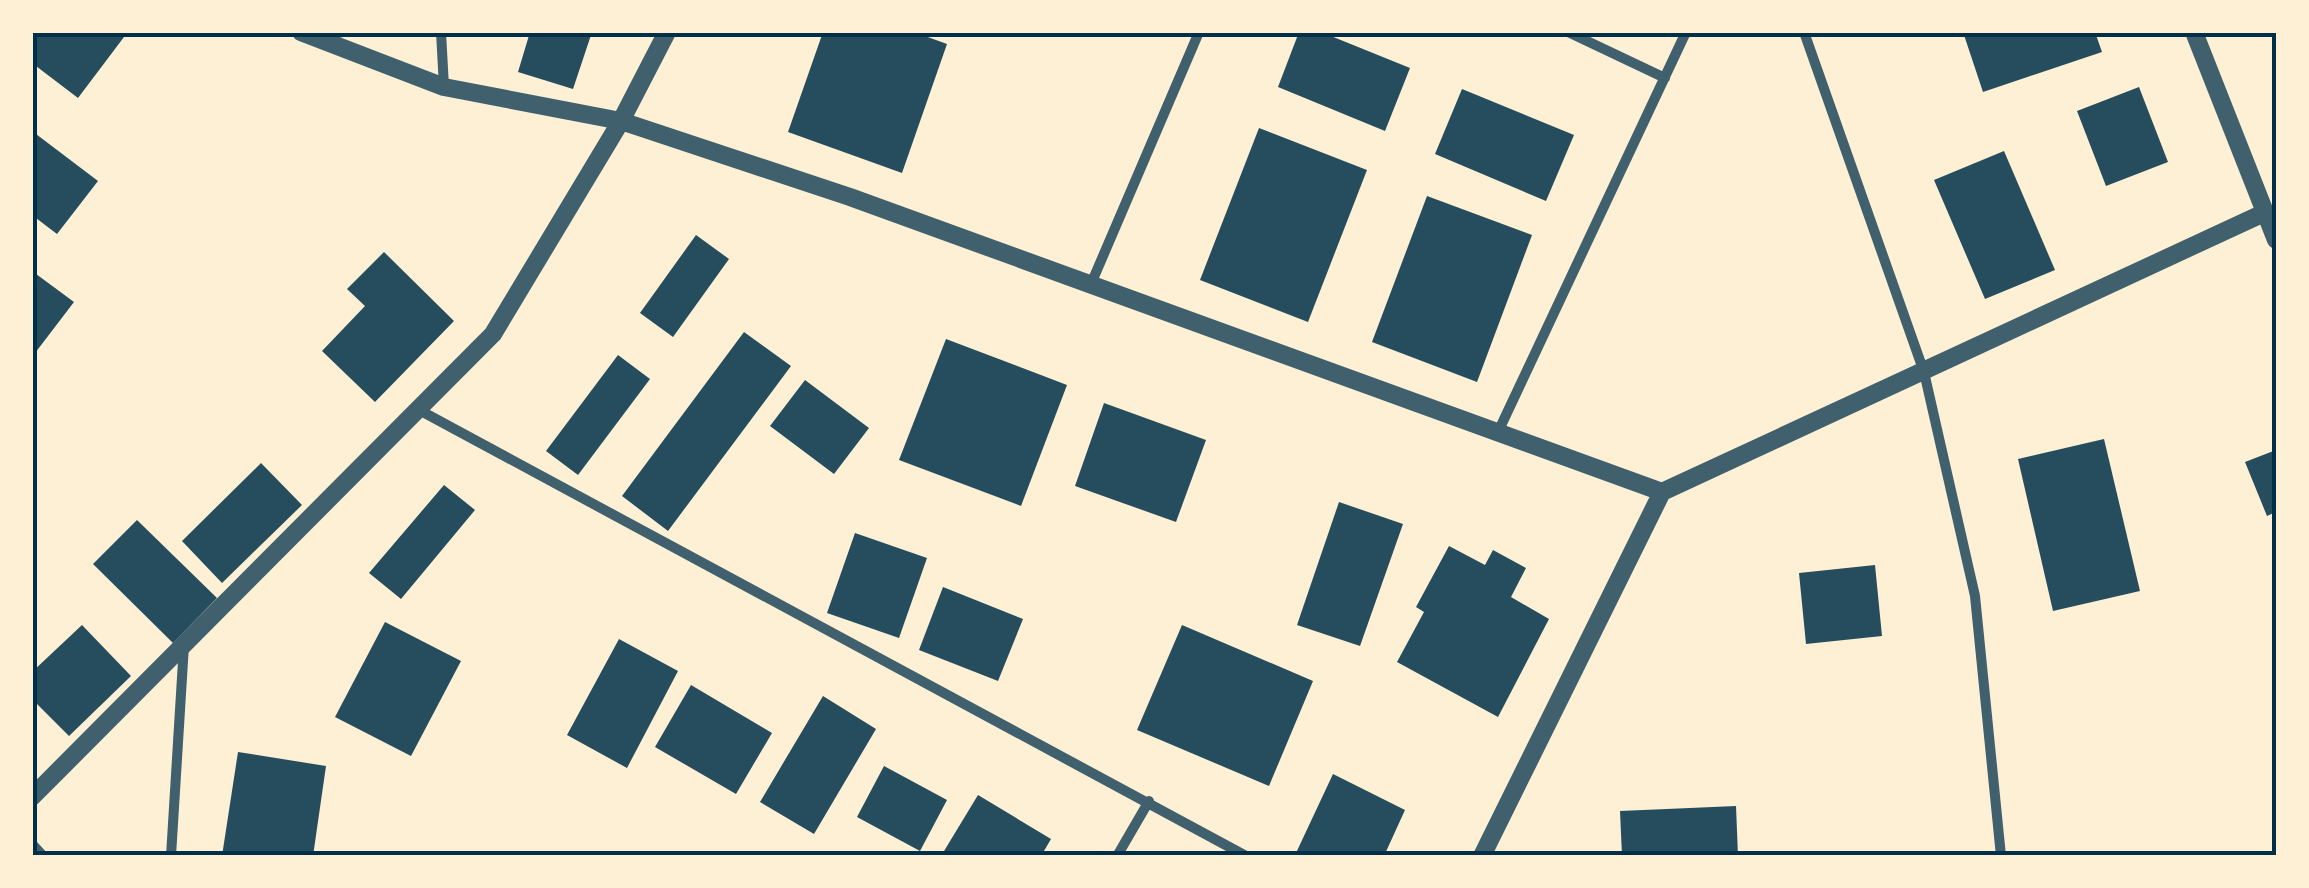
<svg xmlns="http://www.w3.org/2000/svg" width="2309" height="888" viewBox="0 0 2309 888" font-family="Arial,sans-serif">
  <style>
    .building { fill: #264d5e }
    .lines { fill: none; stroke-linecap: round; stroke-linejoin: round }
    .minor { stroke: #3f606c; stroke-width: 10 }
    .tertiary { stroke: #3f606c; stroke-width: 18 }
    .neatline { fill: none; stroke: #003049; stroke-width: 4 }
  </style>
  <rect width="100%" height="100%" fill="#fdf0d5"/>
  <path class="building" d="M 32,32 L 118,32 L 124,37 L 78,98 L 32,63 Z
    M 326,32 L 360,32 L 360,35 L 327,39 Z
    M 530,32 L 592,32 L 573,89 L 518,72 Z
    M 823,32 L 914,32 L 947,44 L 902,173 L 788,132 Z
    M 1299,32 L 1321,32 L 1410,68 L 1385,131 L 1278,87 Z
    M 1963,32 L 2095,32 L 2102,52 L 1983,92 Z
    M 2139,87 L 2168,162 L 2106,186 L 2077,111 Z
    M 1462,89 L 1574,135 L 1546,201 L 1435,154 Z
    M 1259,128 L 1367,170 L 1308,322 L 1200,280 Z
    M 32,131 L 98,181 L 57,234 L 32,215 Z
    M 2004,151 L 2055,270 L 1985,299 L 1934,180 Z
    M 1427,196 L 1532,235 L 1477,382 L 1372,342 Z
    M 696,235 L 729,259 L 673,337 L 640,313 Z
    M 384,252 L 454,321 L 375,402 L 322,351 L 365,306 L 347,289 Z
    M 32,271 L 74,302 L 32,357 Z
    M 744,332 L 791,366 L 668,531 L 622,496 Z
    M 946,339 L 1067,385 L 1021,506 L 899,460 Z
    M 618,355 L 650,379 L 578,475 L 546,451 Z
    M 805,380 L 869,428 L 834,474 L 770,426 Z
    M 1104,403 L 1206,440 L 1176,522 L 1075,486 Z
    M 2104,439 L 2140,591 L 2053,611 L 2018,459 Z
    M 2276,450 L 2276,512 L 2267,516 L 2245,462 Z
    M 261,463 L 302,505 L 222,583 L 182,541 Z
    M 444,485 L 475,510 L 401,599 L 369,573 Z
    M 1339,502 L 1403,524 L 1360,646 L 1297,625 Z
    M 137,520 L 217,598 L 173,643 L 93,564 Z
    M 855,533 L 927,558 L 899,638 L 827,613 Z
    M 1449,546 L 1485,565 L 1493,550 L 1526,568 L 1511,597 L 1549,619 L 1498,717 L 1397,662 L 1424,612 L 1416,607 Z
    M 1875,565 L 1882,636 L 1806,644 L 1799,573 Z
    M 943,587 L 1023,619 L 998,681 L 919,650 Z
    M 385,622 L 461,661 L 411,756 L 335,717 Z
    M 82,625 L 131,676 L 69,736 L 32,699 L 32,672 Z
    M 1182,625 L 1313,681 L 1269,786 L 1137,730 Z
    M 619,639 L 678,671 L 627,768 L 567,735 Z
    M 691,685 L 772,733 L 736,794 L 655,747 Z
    M 823,696 L 876,729 L 814,834 L 760,802 Z
    M 238,752 L 326,766 L 313,856 L 222,856 Z
    M 884,766 L 947,800 L 920,851 L 857,817 Z
    M 1333,774 L 1405,810 L 1384,856 L 1296,853 Z
    M 978,795 L 1051,839 L 1041,856 L 941,856 Z
    M 1736,806 L 1738,856 L 1622,856 L 1620,811 Z"/>
  <g class="lines">
    <path class="minor" d="M 441,32 L 444,87
      M 1568,32 L 1665,78
      M 1804,32 L 1924,372 L 1975,596 L 2001,856
      M 1091,284 L 1199,32
      M 421,411 L 1246,856
      M 1498,432 L 1686,32
      M 32,844 L 43,856
      M 171,856 L 184,645
      M 1117,856 L 1149,801"/>
    <path class="tertiary" d="M 301,32 L 444,87 L 621,121 L 850,197 L 1662,492
      M 2194,32 L 2276,240
      M 32,797 L 493,334 L 621,121 L 667,32
      M 1482,856 L 1662,492 L 2266,212"/>
  </g>
  <rect width="2309" height="888" fill="none" stroke="#fdf0d5" stroke-width="70"/>
  <rect x="35" y="35" width="2239" height="818" class="neatline"/>
</svg>
